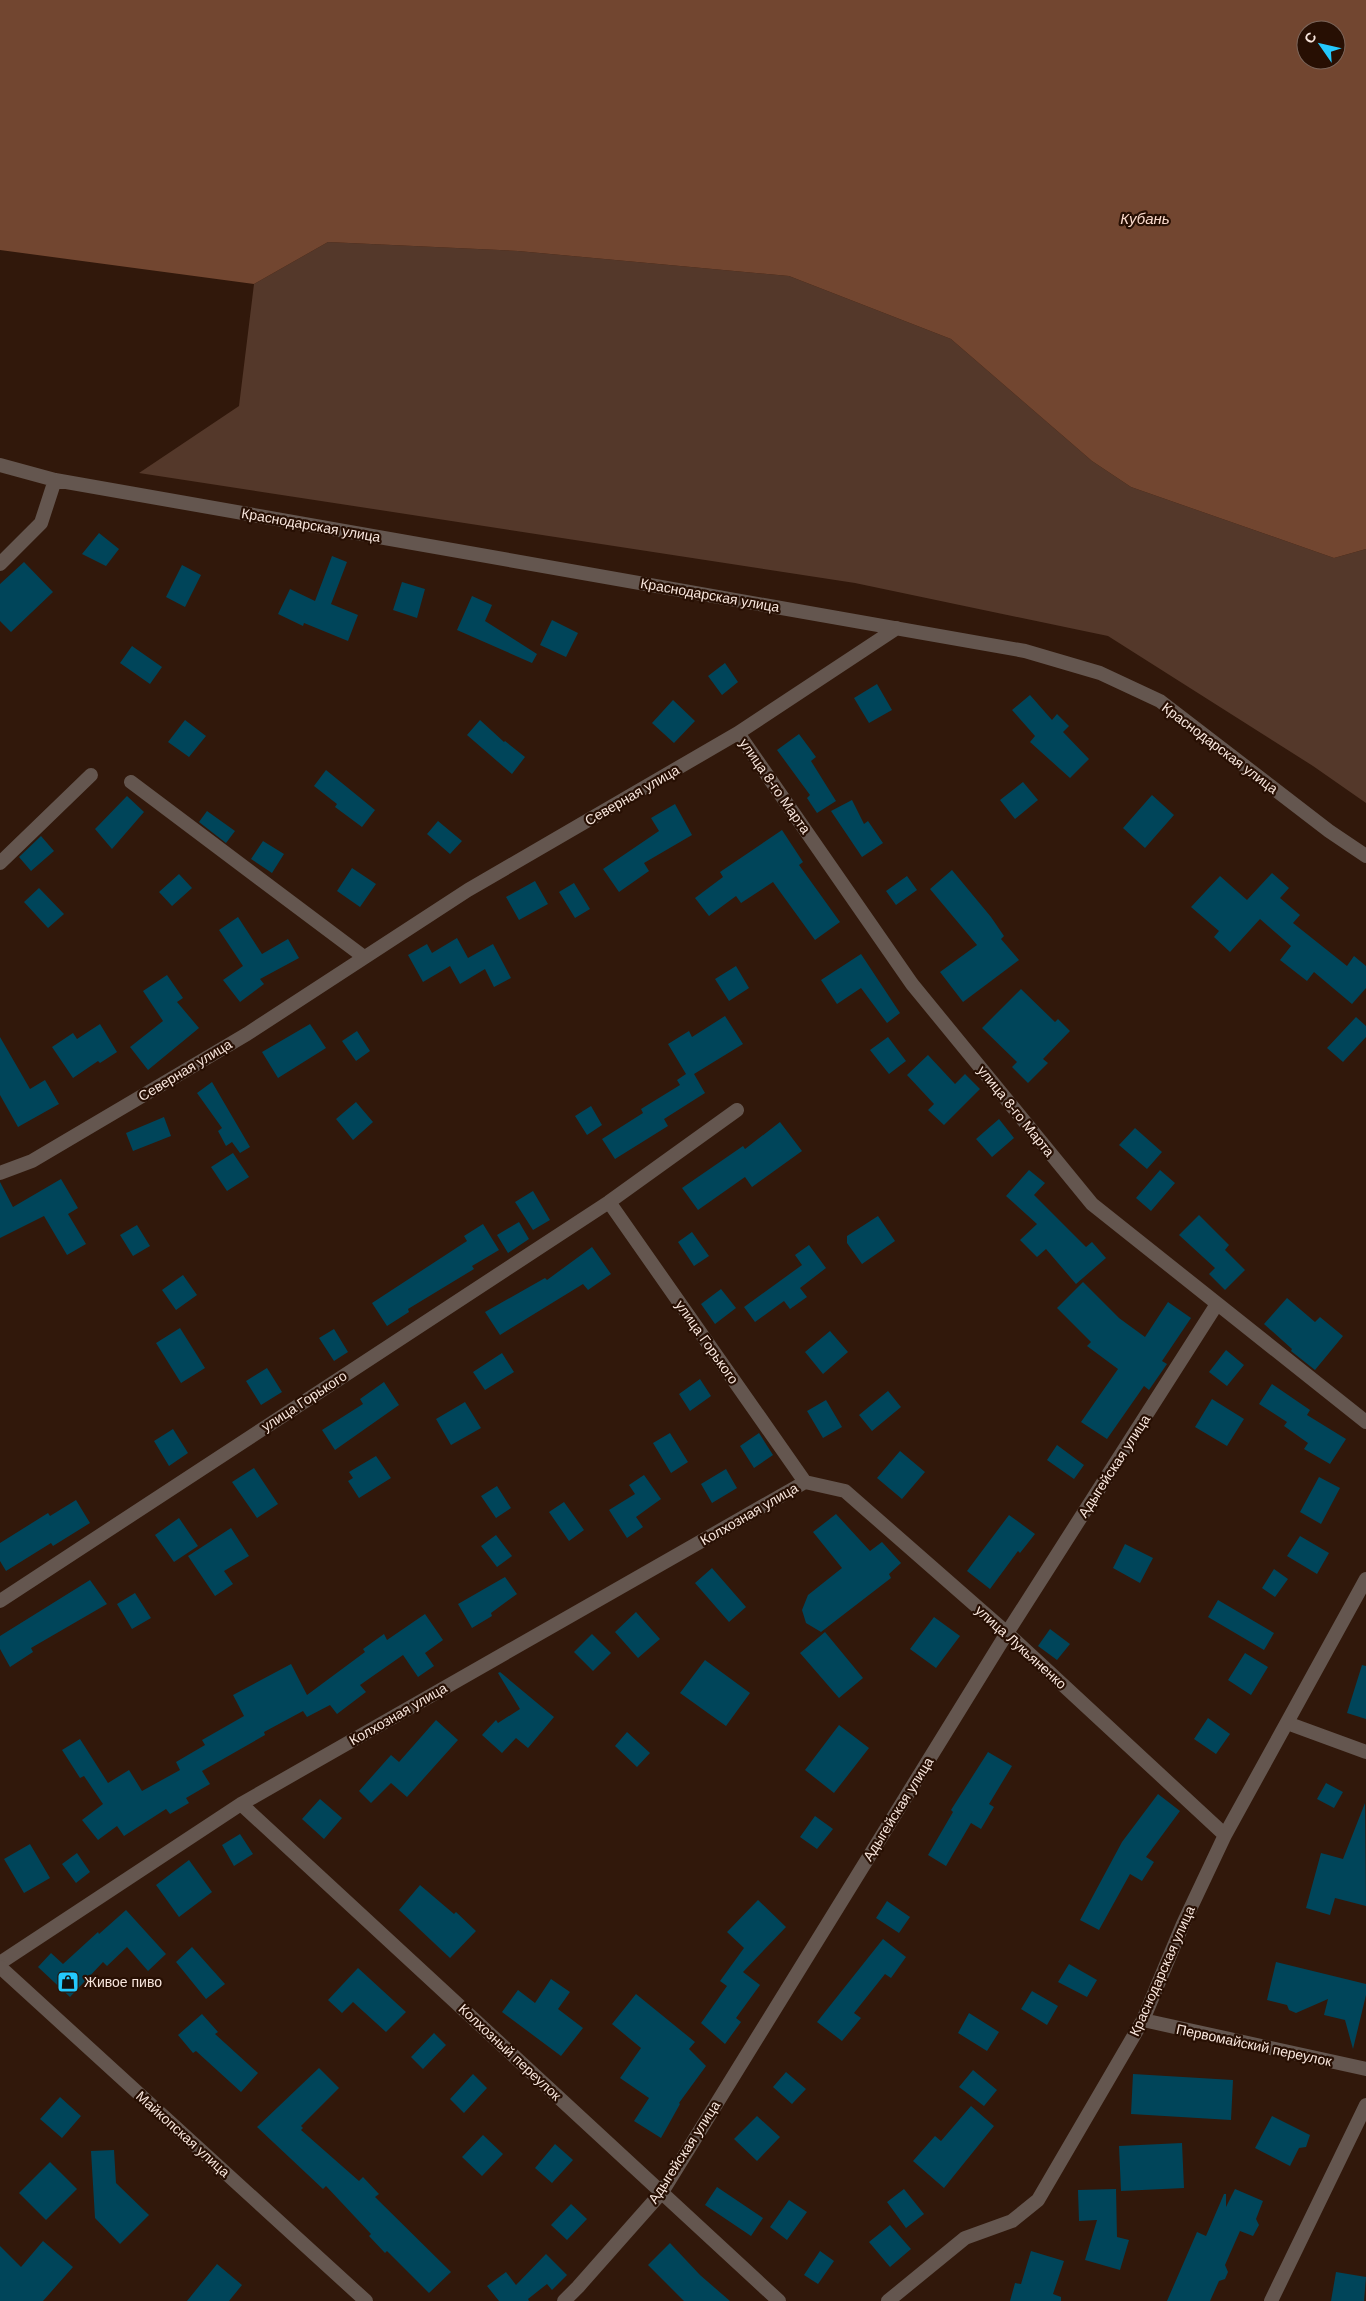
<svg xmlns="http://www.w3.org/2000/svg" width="1366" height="2301" viewBox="0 0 1366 2301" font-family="Arial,sans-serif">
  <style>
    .green { fill: #54382a }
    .water { fill: #724630; fill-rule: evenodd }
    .building { fill: #00455a }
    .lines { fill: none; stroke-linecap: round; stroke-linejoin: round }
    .minor { stroke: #64564f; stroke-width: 14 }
    .tertiary { stroke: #64564f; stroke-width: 14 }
    .labels { text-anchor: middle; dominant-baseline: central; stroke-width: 4.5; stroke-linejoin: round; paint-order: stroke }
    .street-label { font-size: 14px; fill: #f8e6dd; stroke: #270f03 }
    .poi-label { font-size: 14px; fill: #f8e6dd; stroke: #270f03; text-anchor: start }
    .water-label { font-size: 15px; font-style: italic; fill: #fadacc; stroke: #270f03 }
  </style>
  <rect width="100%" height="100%" fill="#31180b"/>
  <path class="green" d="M 328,242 L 518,251 L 789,276 L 951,339 L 1092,461 L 1131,487 L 1334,558 L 1366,549 L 1366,803 L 1313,766 L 1108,636 L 855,583 L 139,473 L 239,406 L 254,284 Z"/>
  <path class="water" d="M 0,0 L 1366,0 L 1366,549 L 1334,558 L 1131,487 L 1092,461 L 951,339 L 789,276 L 518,251 L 328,242 L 254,284 L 0,250 ZM 1306,30 L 1336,30 L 1336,60 L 1306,60 Z"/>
  <path class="building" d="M 99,533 L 119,549 L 106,566 L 82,554 Z
    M 332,556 L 347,562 L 331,604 L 358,615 L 348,641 L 304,623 L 303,626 L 278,614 L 290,589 L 315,601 Z
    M 24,562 L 53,592 L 11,632 L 0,621 L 0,584 Z
    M 182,565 L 201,575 L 185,607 L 166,597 Z
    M 402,582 L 425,589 L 417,618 L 393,610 Z
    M 472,596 L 492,605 L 485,621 L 537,654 L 532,663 L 457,630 Z
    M 552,620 L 578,633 L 566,657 L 540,645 Z
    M 132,646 L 162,667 L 150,684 L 120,663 Z
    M 725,663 L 738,682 L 722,695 L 708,676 Z
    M 877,684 L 892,710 L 869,723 L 854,698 Z
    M 1030,695 L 1052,720 L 1057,714 L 1069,726 L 1063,732 L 1089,759 L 1070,778 L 1030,742 L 1035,736 L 1012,710 Z
    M 673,700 L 695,721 L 674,743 L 652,723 Z
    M 185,720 L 206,736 L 189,757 L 168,742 Z
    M 480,720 L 504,742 L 505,741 L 525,757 L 512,774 L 467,735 Z
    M 799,734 L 816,757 L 811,761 L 836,801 L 817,813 L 807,798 L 810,795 L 777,750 Z
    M 326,770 L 375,810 L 362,827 L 335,807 L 337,804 L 314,786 Z
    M 1023,782 L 1038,800 L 1015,819 L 1000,800 Z
    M 1152,795 L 1174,815 L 1145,848 L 1123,828 Z
    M 127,796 L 144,812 L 112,849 L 95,829 Z
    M 852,800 L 864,824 L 868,821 L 883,843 L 862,857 L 831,811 Z
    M 675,804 L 692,835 L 644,863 L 649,871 L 619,892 L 603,869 L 659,831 L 651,818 Z
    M 207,811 L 235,831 L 226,843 L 199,822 Z
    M 438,821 L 462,841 L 450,854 L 427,834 Z
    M 782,830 L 803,862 L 799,865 L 840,922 L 815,940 L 773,882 L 741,903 L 736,896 L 709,916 L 695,898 L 723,877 L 720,872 Z
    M 41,836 L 54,851 L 31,871 L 19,857 Z
    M 263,841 L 284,854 L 272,873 L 251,859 Z
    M 352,868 L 376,884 L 360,907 L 337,891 Z
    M 952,870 L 991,917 L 1004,936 L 1001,939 L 1019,960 L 963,1002 L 940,972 L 977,945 L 930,889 Z
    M 1272,873 L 1289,888 L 1280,898 L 1300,915 L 1293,923 L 1347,966 L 1354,956 L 1366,966 L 1366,988 L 1352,1004 L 1314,972 L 1307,981 L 1280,960 L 1291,946 L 1260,919 L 1230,952 L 1214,937 L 1219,931 L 1191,907 L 1220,876 L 1247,900 Z
    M 179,874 L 192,888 L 172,906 L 159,892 Z
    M 907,876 L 917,890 L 896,905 L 886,891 Z
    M 535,881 L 548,904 L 519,920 L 506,897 Z
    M 574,883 L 590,909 L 575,918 L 559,892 Z
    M 39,888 L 64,914 L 48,928 L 24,902 Z
    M 238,917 L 262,954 L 288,939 L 299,958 L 260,979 L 264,984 L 240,1002 L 223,980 L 243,966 L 219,930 Z
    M 457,938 L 468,958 L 493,944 L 511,978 L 494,987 L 485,969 L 460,984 L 450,966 L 423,982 L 408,955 L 427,944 L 432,953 Z
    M 861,954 L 900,1013 L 887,1023 L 861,988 L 837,1004 L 821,980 Z
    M 736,966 L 749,988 L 729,1001 L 715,979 Z
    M 167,975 L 183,998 L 177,1002 L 199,1028 L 148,1070 L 130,1047 L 163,1021 L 143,991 Z
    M 1021,989 L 1055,1022 L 1058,1019 L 1070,1031 L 1043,1059 L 1048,1063 L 1028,1083 L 1012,1067 L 1017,1062 L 982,1028 Z
    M 725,1016 L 743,1044 L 694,1074 L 705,1093 L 664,1119 L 668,1126 L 615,1159 L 602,1139 L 643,1113 L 641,1109 L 680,1085 L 677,1080 L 686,1074 L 668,1044 L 689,1031 L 692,1037 Z
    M 1356,1017 L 1366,1026 L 1366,1037 L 1343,1062 L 1327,1048 Z
    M 100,1024 L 117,1052 L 100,1063 L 98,1061 L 73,1078 L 52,1047 L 73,1033 L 77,1039 Z
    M 310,1024 L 326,1048 L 278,1078 L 262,1052 Z
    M 357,1031 L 370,1051 L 356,1061 L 342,1041 Z
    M 0,1037 L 30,1089 L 45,1080 L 59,1104 L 18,1127 L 0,1095 Z
    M 888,1037 L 906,1061 L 889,1074 L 870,1050 Z
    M 928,1055 L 955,1084 L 965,1074 L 980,1089 L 944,1125 L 928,1110 L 934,1104 L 907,1075 Z
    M 212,1082 L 250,1147 L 240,1153 L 232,1142 L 226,1146 L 218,1131 L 222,1128 L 197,1093 Z
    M 356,1102 L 373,1122 L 353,1140 L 336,1119 Z
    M 591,1106 L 602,1125 L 587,1135 L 575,1116 Z
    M 164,1117 L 171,1136 L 133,1151 L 126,1133 Z
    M 999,1119 L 1014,1138 L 992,1157 L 976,1139 Z
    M 780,1122 L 802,1151 L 752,1187 L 745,1177 L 698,1210 L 682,1188 L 743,1146 L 745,1149 Z
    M 1135,1128 L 1162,1152 L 1147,1169 L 1119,1145 Z
    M 233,1153 L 249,1177 L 227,1191 L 211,1167 Z
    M 1029,1170 L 1045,1183 L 1034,1195 L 1086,1247 L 1092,1242 L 1106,1258 L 1076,1284 L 1046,1249 L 1037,1257 L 1020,1240 L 1037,1224 L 1006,1196 Z
    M 1160,1170 L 1175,1183 L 1151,1211 L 1136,1198 Z
    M 61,1179 L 78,1208 L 68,1214 L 86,1244 L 67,1255 L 44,1216 L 0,1238 L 0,1182 L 13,1207 Z
    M 533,1191 L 550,1220 L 533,1230 L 515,1202 Z
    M 1199,1215 L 1229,1245 L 1225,1250 L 1245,1270 L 1225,1290 L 1209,1274 L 1215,1268 L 1179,1235 Z
    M 878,1216 L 895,1241 L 862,1264 L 847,1243 L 847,1236 Z
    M 519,1222 L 529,1239 L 508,1253 L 497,1235 Z
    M 483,1224 L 499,1250 L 472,1266 L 474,1269 L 408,1309 L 409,1312 L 387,1326 L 372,1303 L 467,1241 L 464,1236 Z
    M 137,1225 L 150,1246 L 133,1256 L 120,1235 Z
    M 692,1232 L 709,1256 L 694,1266 L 678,1242 Z
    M 809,1245 L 826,1268 L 800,1288 L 807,1297 L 790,1309 L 784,1301 L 755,1322 L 744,1307 L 802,1265 L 795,1255 Z
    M 592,1247 L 611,1274 L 588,1290 L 583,1284 L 500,1335 L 485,1312 L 545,1278 L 547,1280 Z
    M 183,1275 L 197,1295 L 176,1310 L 162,1290 Z
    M 1083,1282 L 1119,1318 L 1145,1337 L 1168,1302 L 1191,1318 L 1162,1361 L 1167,1364 L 1149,1390 L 1144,1386 L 1107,1439 L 1081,1422 L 1118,1369 L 1087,1346 L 1091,1342 L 1057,1308 Z
    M 721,1289 L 736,1308 L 715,1324 L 701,1304 Z
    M 1287,1298 L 1315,1322 L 1320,1317 L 1343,1336 L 1315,1370 L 1291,1351 L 1292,1349 L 1264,1324 Z
    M 180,1328 L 205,1368 L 181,1383 L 156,1343 Z
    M 334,1329 L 348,1352 L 334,1361 L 319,1338 Z
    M 830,1331 L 848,1352 L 823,1374 L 805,1352 Z
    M 1226,1350 L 1244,1365 L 1227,1386 L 1209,1372 Z
    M 502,1353 L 514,1372 L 485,1390 L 473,1372 Z
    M 267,1368 L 282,1392 L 261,1405 L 246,1381 Z
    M 700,1379 L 711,1396 L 690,1411 L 679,1394 Z
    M 384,1382 L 399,1405 L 335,1450 L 322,1430 L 363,1404 L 360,1399 Z
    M 1272,1384 L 1310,1410 L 1307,1415 L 1346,1439 L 1330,1464 L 1304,1449 L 1308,1443 L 1284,1426 L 1287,1422 L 1259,1404 Z
    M 888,1391 L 901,1407 L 872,1431 L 859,1415 Z
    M 1212,1399 L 1244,1419 L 1227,1446 L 1195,1427 Z
    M 826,1400 L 842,1427 L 823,1438 L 807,1411 Z
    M 465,1402 L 481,1428 L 451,1445 L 436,1419 Z
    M 173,1429 L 188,1453 L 169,1466 L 154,1441 Z
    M 670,1433 L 688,1462 L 671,1473 L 653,1443 Z
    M 759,1433 L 773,1455 L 754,1468 L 740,1446 Z
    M 1057,1445 L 1084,1465 L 1074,1479 L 1047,1460 Z
    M 900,1451 L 925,1472 L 902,1499 L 877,1478 Z
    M 376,1456 L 391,1478 L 359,1498 L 348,1481 L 353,1478 L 349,1472 Z
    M 254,1468 L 278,1504 L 257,1518 L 232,1482 Z
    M 726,1469 L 737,1488 L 712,1503 L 701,1484 Z
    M 644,1475 L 661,1499 L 636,1517 L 643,1527 L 627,1538 L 609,1510 L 635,1494 L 629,1485 Z
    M 1319,1477 L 1340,1488 L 1321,1524 L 1300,1512 Z
    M 497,1486 L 511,1508 L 496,1518 L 481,1496 Z
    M 76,1500 L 90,1523 L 53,1546 L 51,1543 L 6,1571 L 0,1561 L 0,1543 L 48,1513 L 50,1516 Z
    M 564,1502 L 584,1530 L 569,1541 L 549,1512 Z
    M 836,1514 L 870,1551 L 882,1542 L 901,1563 L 889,1574 L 891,1578 L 821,1632 L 806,1623 L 802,1610 L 808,1595 L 842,1568 L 813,1532 Z
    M 1009,1515 L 1035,1534 L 1020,1553 L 1018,1551 L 990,1589 L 967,1571 Z
    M 179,1518 L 198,1546 L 174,1562 L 155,1535 Z
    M 231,1528 L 249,1556 L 224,1571 L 233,1584 L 215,1596 L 188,1556 Z
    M 496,1535 L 512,1556 L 497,1567 L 481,1546 Z
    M 1300,1536 L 1329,1553 L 1317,1574 L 1287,1556 Z
    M 1125,1544 L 1153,1558 L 1140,1583 L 1113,1568 Z
    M 712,1568 L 746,1607 L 729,1622 L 695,1583 Z
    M 1274,1569 L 1288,1579 L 1275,1597 L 1262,1588 Z
    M 505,1577 L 517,1594 L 491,1613 L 492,1616 L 472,1628 L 458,1604 Z
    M 90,1580 L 107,1604 L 31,1648 L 33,1652 L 10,1667 L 0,1649 L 0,1636 Z
    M 135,1593 L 151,1618 L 132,1629 L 117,1604 Z
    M 1218,1600 L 1274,1633 L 1264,1650 L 1208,1617 Z
    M 636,1612 L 660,1639 L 638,1658 L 615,1632 Z
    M 425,1614 L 443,1640 L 425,1653 L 434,1666 L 418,1677 L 403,1655 L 360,1685 L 366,1692 L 337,1714 L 330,1705 L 307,1717 L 303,1711 L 264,1732 L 265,1735 L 202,1771 L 210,1784 L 186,1798 L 189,1803 L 170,1814 L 166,1809 L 124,1836 L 117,1826 L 98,1840 L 82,1820 L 103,1804 L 84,1776 L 80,1778 L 62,1750 L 80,1739 L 108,1783 L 129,1770 L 142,1791 L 180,1770 L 176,1762 L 205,1745 L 202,1740 L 244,1716 L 233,1695 L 291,1664 L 307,1695 L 365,1652 L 363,1649 L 384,1634 L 387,1640 Z
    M 934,1617 L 960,1636 L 936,1668 L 910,1649 Z
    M 1050,1629 L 1070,1644 L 1057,1660 L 1038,1646 Z
    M 825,1632 L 863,1678 L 839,1698 L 800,1653 Z
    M 592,1634 L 611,1653 L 593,1671 L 574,1652 Z
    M 1245,1653 L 1268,1667 L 1251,1695 L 1228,1680 Z
    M 705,1660 L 750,1693 L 726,1726 L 680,1693 Z
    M 1362,1665 L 1366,1666 L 1366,1719 L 1347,1713 Z
    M 500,1672 L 554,1717 L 528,1748 L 516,1738 L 502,1753 L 482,1735 L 496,1720 L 498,1723 L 520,1709 L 498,1673 Z
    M 1208,1718 L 1230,1734 L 1216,1754 L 1194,1739 Z
    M 436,1720 L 458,1740 L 407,1797 L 391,1783 L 371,1803 L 359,1791 L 391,1755 L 399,1762 Z
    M 839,1725 L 869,1748 L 834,1793 L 805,1770 Z
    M 627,1732 L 650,1753 L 637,1767 L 615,1746 Z
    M 988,1752 L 1012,1766 L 989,1804 L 994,1807 L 981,1829 L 971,1823 L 946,1866 L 928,1855 L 953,1812 L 951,1810 Z
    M 1326,1783 L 1343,1792 L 1334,1808 L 1317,1799 Z
    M 1158,1794 L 1180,1811 L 1146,1857 L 1154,1862 L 1142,1881 L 1130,1874 L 1099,1930 L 1080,1920 L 1122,1842 Z
    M 320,1799 L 342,1818 L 324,1839 L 302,1819 Z
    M 1365,1803 L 1366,1906 L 1335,1898 L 1330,1915 L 1306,1908 L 1321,1853 L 1343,1859 Z
    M 815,1816 L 833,1829 L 817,1849 L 800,1837 Z
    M 240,1834 L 253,1854 L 234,1866 L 222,1845 Z
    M 30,1844 L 50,1878 L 24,1893 L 4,1859 Z
    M 77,1853 L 90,1872 L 76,1883 L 62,1864 Z
    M 189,1860 L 212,1892 L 179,1917 L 156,1885 Z
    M 420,1885 L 454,1914 L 456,1912 L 476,1931 L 450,1958 L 399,1910 Z
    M 758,1900 L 786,1927 L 743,1972 L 760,1985 L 736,2018 L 741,2022 L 725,2044 L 701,2023 L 727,1986 L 720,1981 L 744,1948 L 727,1932 Z
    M 887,1901 L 910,1917 L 899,1933 L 876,1918 Z
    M 126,1910 L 166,1954 L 148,1971 L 127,1947 L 107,1966 L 103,1962 L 70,1997 L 38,1967 L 51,1953 L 63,1964 L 98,1932 L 99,1934 Z
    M 883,1939 L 906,1957 L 891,1978 L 885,1974 L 854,2013 L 861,2018 L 842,2041 L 817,2022 Z
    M 192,1947 L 225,1984 L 206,1999 L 176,1962 Z
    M 1276,1962 L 1366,1984 L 1366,1995 L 1353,2049 L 1345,2020 L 1324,2015 L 1328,1999 L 1296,2013 L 1289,2010 L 1287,2005 L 1267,2000 Z
    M 1069,1964 L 1097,1980 L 1087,1997 L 1058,1982 Z
    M 358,1968 L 406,2012 L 386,2032 L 353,2002 L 342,2013 L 328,2000 Z
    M 551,1979 L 570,1992 L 558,2009 L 583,2028 L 561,2056 L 502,2012 L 518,1990 L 535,2003 Z
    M 1032,1991 L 1058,2006 L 1047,2025 L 1021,2009 Z
    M 636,1994 L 695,2042 L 689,2049 L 706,2066 L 679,2103 L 680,2104 L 661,2138 L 634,2121 L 649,2098 L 620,2078 L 641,2048 L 612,2024 Z
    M 969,2013 L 999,2032 L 987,2051 L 958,2033 Z
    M 202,2014 L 218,2032 L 215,2034 L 258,2073 L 241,2092 L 196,2051 L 193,2053 L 178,2035 Z
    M 434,2033 L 446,2045 L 423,2069 L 411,2057 Z
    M 319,2068 L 339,2088 L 301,2126 L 303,2128 L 301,2130 L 359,2181 L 363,2177 L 379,2194 L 375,2197 L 451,2272 L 429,2293 L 387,2251 L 385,2253 L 369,2236 L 371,2234 L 326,2186 L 323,2189 L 257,2127 Z
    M 973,2070 L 997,2090 L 984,2106 L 959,2087 Z
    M 786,2072 L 806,2089 L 792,2104 L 773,2087 Z
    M 473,2074 L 487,2088 L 464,2113 L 450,2099 Z
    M 1133,2074 L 1233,2080 L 1231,2120 L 1131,2114 Z
    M 60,2097 L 81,2116 L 62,2138 L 40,2119 Z
    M 971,2106 L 994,2126 L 944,2188 L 913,2161 L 935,2136 L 941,2141 Z
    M 757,2116 L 780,2137 L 757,2161 L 734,2139 Z
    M 1272,2116 L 1310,2135 L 1306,2147 L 1299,2148 L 1290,2166 L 1255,2148 Z
    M 483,2135 L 503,2154 L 482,2176 L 462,2157 Z
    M 1182,2143 L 1184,2188 L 1121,2191 L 1119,2146 Z
    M 555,2144 L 573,2160 L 552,2183 L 535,2168 Z
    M 114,2150 L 116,2183 L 149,2215 L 120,2244 L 95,2218 L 91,2151 Z
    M 50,2162 L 77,2189 L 46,2220 L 19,2193 Z
    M 717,2187 L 763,2218 L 751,2236 L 705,2205 Z
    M 904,2189 L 924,2214 L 906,2228 L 887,2202 Z
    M 1116,2189 L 1117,2237 L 1129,2240 L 1120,2270 L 1085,2260 L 1097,2220 L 1079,2221 L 1078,2190 Z
    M 1235,2189 L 1263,2201 L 1256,2219 L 1259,2225 L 1253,2236 L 1240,2231 L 1225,2265 L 1228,2272 L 1225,2279 L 1219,2281 L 1210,2301 L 1167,2301 L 1197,2232 L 1206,2236 L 1224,2194 L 1226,2194 L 1226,2207 Z
    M 789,2200 L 807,2212 L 787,2240 L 770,2227 Z
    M 571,2204 L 587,2219 L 567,2240 L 551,2225 Z
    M 890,2225 L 911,2249 L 890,2267 L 869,2242 Z
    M 43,2241 L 73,2267 L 43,2301 L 0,2301 L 0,2246 L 21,2267 Z
    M 670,2243 L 700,2275 L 730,2301 L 684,2301 L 648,2265 Z
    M 820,2251 L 834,2261 L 818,2284 L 804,2275 Z
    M 1031,2251 L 1064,2261 L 1053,2294 L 1061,2297 L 1061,2301 L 1010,2301 L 1015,2283 L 1021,2284 Z
    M 546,2254 L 567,2275 L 552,2290 L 547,2284 L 528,2299 L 529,2301 L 499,2301 L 487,2286 L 506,2272 L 516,2285 Z
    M 217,2264 L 242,2285 L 229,2301 L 187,2301 Z
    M 1336,2272 L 1366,2277 L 1364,2301 L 1331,2301 Z"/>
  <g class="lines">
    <path class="minor" d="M 0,465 L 55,480 L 1025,651 L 1100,673 L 1160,701 L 1329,831 L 1366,856
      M 0,564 L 41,523 L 55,480
      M 738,733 L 912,984 L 1092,1204 L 1366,1422
      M 131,782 L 364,957
      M 0,863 L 91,775
      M 0,1173 L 32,1161 L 247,1034 L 468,890 L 738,733 L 897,628
      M 609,1202 L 805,1482
      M 805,1482 L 845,1491 L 1007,1633 L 1225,1835
      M 0,1601 L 609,1202 L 737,1110
      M 1287,1723 L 1366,1752
      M 241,1804 L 779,2301
      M 0,1963 L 241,1804 L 805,1482
      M 1143,2020 L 1366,2069
      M 564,2301 L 578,2287 L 662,2192 L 1007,1633 L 1217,1304
      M 888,2301 L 965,2238 L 1012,2221 L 1038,2200 L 1143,2020 L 1183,1924 L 1225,1835 L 1366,1579
      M 1271,2301 L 1366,2105"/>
    <path class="tertiary" d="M 0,1967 L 366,2301"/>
  </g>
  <defs>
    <g id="shop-square" transform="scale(1.125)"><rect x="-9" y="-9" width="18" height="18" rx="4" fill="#24c9fe" stroke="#270f03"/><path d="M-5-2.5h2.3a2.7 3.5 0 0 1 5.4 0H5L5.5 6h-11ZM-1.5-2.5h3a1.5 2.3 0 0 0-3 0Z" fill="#111"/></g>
  </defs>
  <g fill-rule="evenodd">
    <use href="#shop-square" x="68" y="1982"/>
  </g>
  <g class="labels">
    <g class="street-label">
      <text transform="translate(311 525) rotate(10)">Краснодарская улица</text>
      <text transform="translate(710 595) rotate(10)">Краснодарская улица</text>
      <text transform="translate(1220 748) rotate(37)">Краснодарская улица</text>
      <text transform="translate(775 786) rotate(55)">улица 8-го Марта</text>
      <text transform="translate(632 795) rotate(-30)">Северная улица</text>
      <text transform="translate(185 1070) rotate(-31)">Северная улица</text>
      <text transform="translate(1016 1111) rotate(51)">улица 8-го Марта</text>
      <text transform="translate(707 1342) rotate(55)">улица Горького</text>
      <text transform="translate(304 1401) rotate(-33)">улица Горького</text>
      <text transform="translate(1114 1466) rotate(-57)">Адыгейская улица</text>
      <text transform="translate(749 1514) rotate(-30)">Колхозная улица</text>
      <text transform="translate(1021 1647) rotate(42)">улица Лукьяненко</text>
      <text transform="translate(398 1714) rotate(-30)">Колхозная улица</text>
      <text transform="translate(898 1809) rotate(-58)">Адыгейская улица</text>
      <text transform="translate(1162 1971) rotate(-66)">Краснодарская улица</text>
      <text transform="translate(1254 2045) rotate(12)">Первомайский переулок</text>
      <text transform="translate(510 2052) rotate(43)">Колхозный переулок</text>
      <text transform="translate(183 2134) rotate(42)">Майкопская улица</text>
      <text transform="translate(684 2152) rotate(-57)">Адыгейская улица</text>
    </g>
    <g class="poi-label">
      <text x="84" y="1982">Живое пиво</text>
    </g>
    <g class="water-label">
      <text x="1145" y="218">Кубань</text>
    </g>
  </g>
  <g transform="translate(1321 45) rotate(304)"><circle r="24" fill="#270f03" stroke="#7b655a"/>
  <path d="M0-4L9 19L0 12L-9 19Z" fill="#24c9fe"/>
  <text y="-8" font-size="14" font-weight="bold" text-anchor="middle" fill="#f8e6dd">С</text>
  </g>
</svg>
